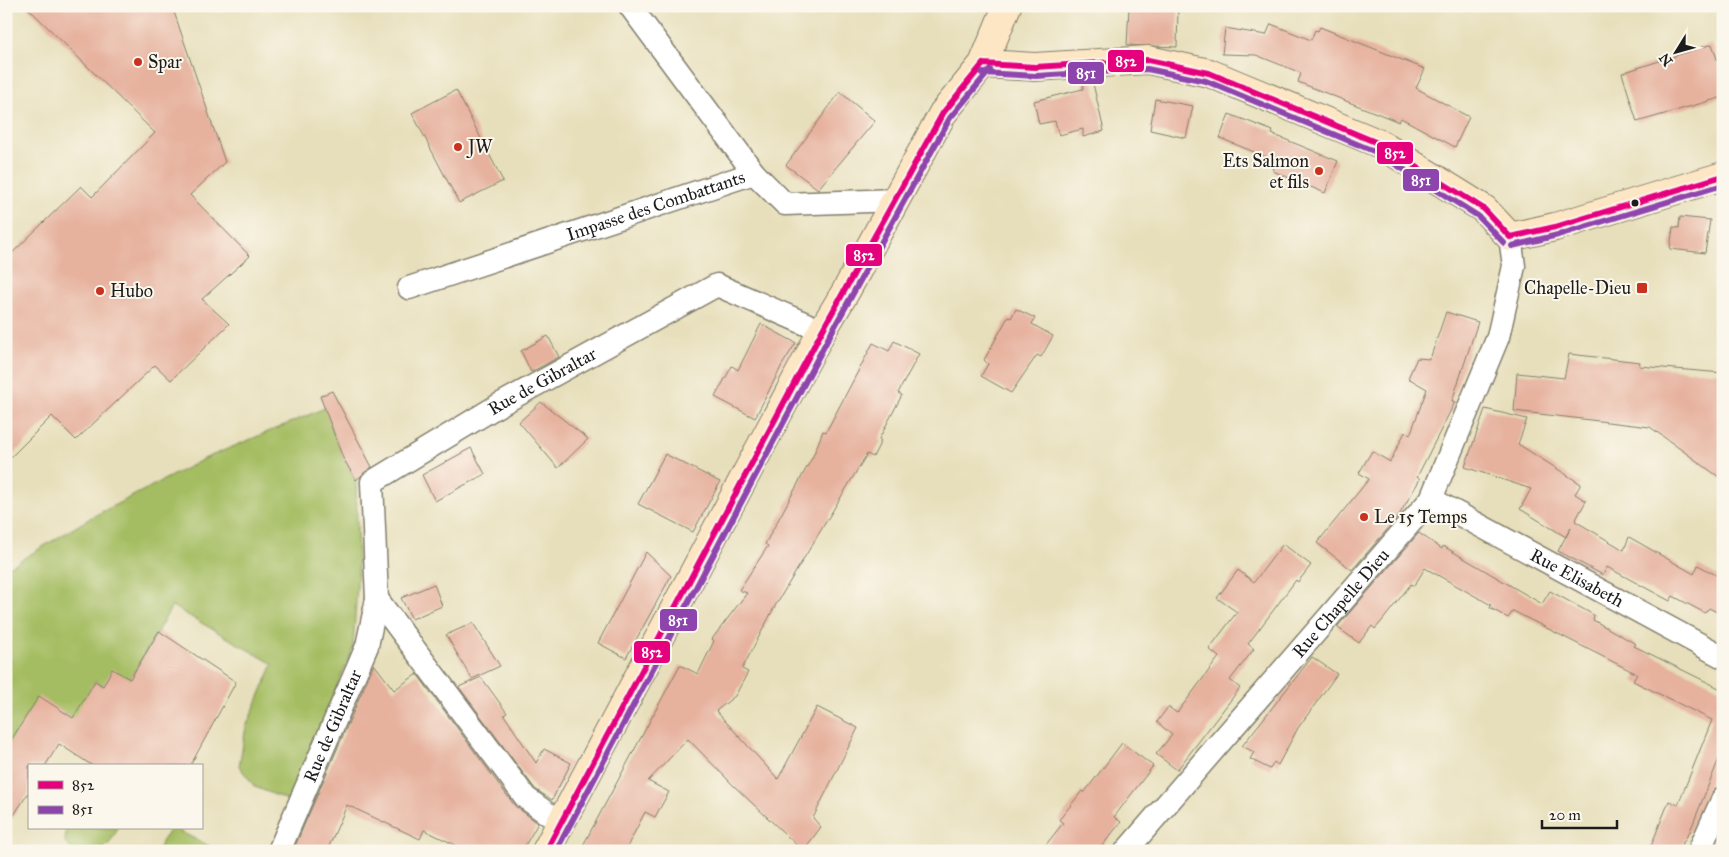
<svg xmlns="http://www.w3.org/2000/svg" width="1729" height="857" viewBox="0 0 1729 857" font-family="'IM FELL Great Primer',serif">
  <style>
    .green { fill: #a5bd62; stroke: #606c3f }
    .building { fill: #e6b19d }
    .lines { fill: none; stroke-linecap: round; stroke-linejoin: round }
    .street-casing { stroke: #827e6c; stroke-width: 25 }
    .secondary-casing { stroke: #827e6c; stroke-width: 30 }
    .street { stroke: #fff; stroke-width: 22 }
    .secondary { stroke: #fce6c4; stroke-width: 28 }
    .bus-1-casing { stroke: #fbf7ec; stroke-width: 10 }
    .bus-2-casing { stroke: #fbf7ec; stroke-width: 10 }
    .bus-1 { stroke: #e5007d; stroke-width: 6 }
    .bus-2 { stroke: #8e44ad; stroke-width: 6 }
    .poi-dot { fill: #c8321e; stroke: #fbf7ec; stroke-width: 2 }
    .bus-dot { fill: #1c1c1c; stroke: #fbf7ec; stroke-width: 2 }
    .labels { text-anchor: middle; dominant-baseline: central; stroke-width: 4; stroke-linejoin: round; paint-order: stroke }
    .poi-label { font-size: 18px; fill: #1c1c1c; stroke: #fbf7ec; text-anchor: start }
    .street-label { font-size: 18px; fill: #1c1c1c; stroke: #fbf7ec }
    .line-badge { stroke: #fbf7ec; stroke-width: 2 }
    .badge-label { font-size: 14px; text-anchor: middle; font-weight: bold; fill: #fff }
  </style>
  <rect width="100%" height="100%" fill="#fbf7ec"/>
  <filter id="ink" filterUnits="userSpaceOnUse"><feTurbulence type="fractalNoise" baseFrequency=".02" numOctaves="2"/><feDisplacementMap in="SourceGraphic" scale="10" xChannelSelector="R" yChannelSelector="G"/><feConvolveMatrix kernelMatrix="1 2 1 2 8 2 1 2 1" color-interpolation-filters="sRGB"/></filter>
  <filter id="wash" filterUnits="userSpaceOnUse"><feTurbulence type="fractalNoise" baseFrequency=".0096" numOctaves="4" result="noise"/><feDisplacementMap in="SourceGraphic" scale="20" xChannelSelector="R" yChannelSelector="G"/><feGaussianBlur stdDeviation="1.12" result="paint"/><feColorMatrix in="noise" values="0 0 0 0 0 0 0 0 0 0 0 0 0 0 0 0 0 1.4 0 .05"/><feComposite in="paint" operator="in"/></filter>
  <g filter="url(#wash)">
    <rect width="100%" height="100%" fill="#e7dfbb"/>
    <path class="green" d="M 325,408 L 343,458 L 356,480 L 358,570 L 353,648 L 290,801 L 255,787 L 239,766 L 246,727 L 273,664 L 172,606 L 130,679 L 103,686 L 95,681 L 75,719 L 6,748 L 6,569 L 92,517 L 206,458 Z
      M 66,828 L 118,828 C 104,856 102,851 74,851 L 65,843 Z
      M 170,828 L 173,828 L 219,851 L 157,851 Z"/>
    <g id="blocks">
      <path class="building" d="M 26,6 L 172,6 L 225,162 L 190,195 L 250,256 L 202,299 L 229,324 L 171,380 L 155,365 L 76,440 L 52,416 L 6,462 L 6,259 L 81,186 L 92,197 L 155,133 Z
        M 1129,7 L 1178,9 L 1177,47 L 1127,45 Z
        M 1271,24 L 1311,40 L 1315,30 L 1318,31 L 1320,27 L 1425,69 L 1416,88 L 1469,117 L 1455,147 L 1401,118 L 1399,122 L 1298,82 L 1301,73 L 1256,55 L 1222,54 L 1225,28 L 1266,35 Z
        M 1712,44 L 1723,77 L 1723,97 L 1637,122 L 1622,73 Z
        M 1092,79 L 1104,131 L 1083,137 L 1083,129 L 1059,135 L 1055,121 L 1039,124 L 1034,101 L 1083,89 L 1083,80 Z
        M 456,90 L 503,181 L 459,203 L 412,113 Z
        M 840,92 L 875,121 L 818,189 L 786,165 Z
        M 1155,99 L 1193,106 L 1186,138 L 1150,130 Z
        M 1229,114 L 1273,131 L 1272,134 L 1338,161 L 1325,193 L 1273,171 L 1276,161 L 1220,138 Z
        M 1680,217 L 1710,220 L 1705,253 L 1670,249 L 1673,227 L 1679,228 Z
        M 1016,309 L 1035,318 L 1032,324 L 1053,336 L 1041,357 L 1037,355 L 1011,393 L 981,376 L 988,364 L 984,360 L 1008,317 L 1011,318 Z
        M 1446,312 L 1478,322 L 1452,401 L 1455,402 L 1417,477 L 1420,479 L 1398,517 L 1352,570 L 1317,543 L 1369,479 L 1359,473 L 1372,451 L 1390,462 L 1405,432 L 1410,435 L 1427,389 L 1408,378 L 1417,358 L 1430,359 Z
        M 761,324 L 796,343 L 782,365 L 755,418 L 715,397 L 732,366 L 738,370 Z
        M 548,336 L 559,357 L 531,372 L 521,351 Z
        M 894,341 L 919,354 L 898,393 L 902,395 L 879,439 L 881,441 L 873,457 L 867,454 L 775,606 L 742,669 L 748,672 L 735,696 L 716,711 L 778,779 L 817,707 L 858,728 L 813,818 L 821,827 L 803,851 L 734,786 L 688,739 L 648,781 L 669,792 L 655,817 L 645,812 L 625,851 L 580,851 L 680,665 L 698,674 L 714,641 L 712,639 L 747,593 L 739,590 L 768,546 L 765,544 L 813,456 L 823,431 L 826,432 L 873,343 L 889,351 Z
        M 1569,354 L 1640,362 L 1639,366 L 1723,373 L 1723,480 L 1650,427 L 1514,411 L 1517,373 L 1564,378 Z
        M 332,391 L 372,467 L 356,480 L 343,458 L 320,396 Z
        M 541,402 L 588,439 L 558,468 L 519,422 Z
        M 1485,409 L 1527,419 L 1518,444 L 1581,484 L 1575,494 L 1586,501 L 1575,521 L 1624,550 L 1629,537 L 1694,574 L 1698,565 L 1723,579 L 1723,615 L 1709,608 L 1705,613 L 1673,596 L 1670,601 L 1607,567 L 1603,575 L 1558,551 L 1571,527 L 1566,537 L 1520,509 L 1531,489 L 1465,467 Z
        M 471,448 L 485,474 L 435,501 L 422,475 Z
        M 665,454 L 720,482 L 693,532 L 638,504 Z
        M 1419,533 L 1442,549 L 1443,546 L 1542,604 L 1550,591 L 1594,615 L 1593,620 L 1636,644 L 1634,646 L 1723,690 L 1723,749 L 1690,831 L 1678,851 L 1649,851 L 1669,801 L 1678,805 L 1712,720 L 1633,681 L 1637,674 L 1513,611 L 1508,618 L 1490,608 L 1491,605 L 1425,568 L 1414,586 L 1411,584 L 1382,621 L 1375,629 L 1372,626 L 1359,643 L 1337,627 Z
        M 1283,544 L 1311,565 L 1298,582 L 1296,580 L 1248,644 L 1254,649 L 1230,680 L 1240,688 L 1177,770 L 1156,754 L 1172,735 L 1157,722 L 1168,707 L 1177,713 L 1219,657 L 1209,649 L 1237,612 L 1217,598 L 1238,570 L 1254,582 Z
        M 646,552 L 671,576 L 626,658 L 598,643 Z
        M 434,584 L 442,606 L 412,619 L 401,598 Z
        M 473,623 L 500,666 L 472,679 L 446,635 Z
        M 159,631 L 236,682 L 190,766 L 93,766 L 59,744 L 45,766 L 29,766 L 29,792 L 6,827 L 6,748 L 39,696 L 73,718 L 95,681 L 103,686 L 112,669 L 130,679 Z
        M 1312,657 L 1337,674 L 1298,728 L 1278,765 L 1274,762 L 1270,769 L 1250,759 L 1254,752 L 1242,746 Z
        M 374,664 L 394,690 L 417,674 L 515,806 L 538,823 L 522,851 L 468,851 L 424,830 L 420,839 L 347,805 L 327,851 L 293,851 Z
        M 481,677 L 507,713 L 504,715 L 536,763 L 544,749 L 571,763 L 552,800 L 535,789 L 459,687 Z
        M 1122,743 L 1153,766 L 1114,817 L 1121,822 L 1098,851 L 1041,851 L 1063,823 L 1059,820 L 1082,791 L 1084,793 Z"/>
    </g>
  </g>
  <g filter="url(#ink)">
    <use href="#blocks" fill-opacity="0" stroke="#827e6c" stroke-width="1"/>
    <g class="lines">
      <g class="street-casing">
        <g id="street">
          <path d="M 630,6 L 754,173"/>
          <path id="s1" d="M 409,288 L 754,173 L 785,204 L 897,200"/>
          <path id="s2" d="M 1431,499 L 1723,657"/>
          <path d="M 377,599 L 526,798 L 559,822"/>
          <path id="s3" d="M 279,851 L 367,646 L 377,599 L 372,482 L 499,405 L 717,285 L 822,331"/>
          <path id="s4" d="M 1126,851 L 1431,499 L 1498,337 L 1514,266 L 1510,237"/>
          <path d="M 1699,851 L 1723,798"/>
        </g>
      </g>
      <g class="secondary-casing">
        <path id="secondary" d="M 983,64 L 1035,67 L 1148,60 L 1209,73 L 1380,144 L 1484,209 L 1510,237 L 1555,227 L 1723,176
          M 546,851 L 822,331 L 846,291 L 943,113 L 983,64 L 1007,6"/>
      </g>
      <use href="#street" class="street"/>
      <use href="#secondary" class="secondary"/>
      <g class="bus-1-casing">
        <path id="bus-1" d="M 983,64 L 1035,67 L 1148,60 L 1209,73 L 1380,144 L 1484,209 L 1510,237
          M 1510,237 L 1555,227 L 1723,176
          M 546,851 L 822,331 L 943,113 L 983,64"/>
      </g>
      <g class="bus-2-casing">
        <path id="bus-2" d="M 982,73 L 1036,76 L 1147,69 L 1206,81 L 1376,152 L 1478,216 L 1504,243
          M 1512,246 L 1558,235 L 1723,185
          M 556,851 L 830,335 L 950,118 L 990,70"/>
      </g>
      <use href="#bus-1" class="bus-1"/>
      <use href="#bus-2" class="bus-2"/>
    </g>
  </g>
  <g class="poi-dot">
    <circle cx="138" cy="62" r="5"/>
    <circle cx="458" cy="147" r="5"/>
    <circle cx="1319" cy="171" r="5"/>
    <rect x="1636" y="282" width="12" height="12" rx="2.5"/>
    <circle cx="100" cy="291" r="5"/>
    <circle cx="1364" cy="517" r="5"/>
  </g>
  <circle class="bus-dot" cx="1635" cy="203" r="4.5"/>
  <g class="labels">
    <g class="poi-label">
      <text x="148" y="62">Spar</text>
      <text x="468" y="147">JW</text>
      <text x="1309" y="161" text-anchor="end">Ets Salmon<tspan x="1309" dy="21">et fils</tspan></text>
      <text x="1631" y="288" text-anchor="end">Chapelle-Dieu</text>
      <text x="110" y="291">Hubo</text>
      <text x="1374" y="517">Le 15 Temps</text>
    </g>
    <g class="street-label">
      <text stroke="none"><textPath href="#s1" startOffset="260">Impasse des Combattants</textPath></text>
      <text stroke="none"><textPath href="#s3" startOffset="586">Rue de Gibraltar</textPath></text>
      <text stroke="none"><textPath href="#s2" startOffset="166">Rue Elisabeth</textPath></text>
      <text stroke="none"><textPath href="#s4" startOffset="328">Rue Chapelle Dieu</textPath></text>
      <text stroke="none"><textPath href="#s3" startOffset="136">Rue de Gibraltar</textPath></text>
    </g>
  </g>
  <g class="line-badge">
    <rect x="1107" y="49" width="38" height="24" rx="5" fill="#e5007d"/>
    <rect x="1067" y="61" width="38" height="24" rx="5" fill="#8e44ad"/>
    <rect x="1376" y="141" width="38" height="24" rx="5" fill="#e5007d"/>
    <rect x="1402" y="168" width="38" height="24" rx="5" fill="#8e44ad"/>
    <rect x="845" y="243" width="38" height="24" rx="5" fill="#e5007d"/>
    <rect x="659" y="608" width="39" height="24" rx="5" fill="#8e44ad"/>
    <rect x="633" y="640" width="38" height="24" rx="5" fill="#e5007d"/>
  </g>
  <g class="badge-label">
    <text x="1126" y="66">852</text>
    <text x="1086" y="78">851</text>
    <text x="1395" y="158">852</text>
    <text x="1421" y="185">851</text>
    <text x="864" y="260">852</text>
    <text x="678" y="625">851</text>
    <text x="652" y="657">852</text>
  </g>
  <rect width="1729" height="857" fill="none" stroke="#fbf7ec" stroke-width="25"/>
  <rect x="28" y="764" width="175" height="65" fill="#fbf7ec" stroke="#a29f99"/>
  <rect x="38" y="781" width="25" height="8" fill="#e5007d" stroke="#a29f99"/>
  <text x="72" y="790" font-size="15" fill="#1c1c1c">852</text>
  <rect x="38" y="806" width="25" height="8" fill="#8e44ad" stroke="#a29f99"/>
  <text x="72" y="814" font-size="15" fill="#1c1c1c">851</text>
  <g transform="translate(1676 52) rotate(233)" stroke="#fbf7ec" stroke-width="4" paint-order="stroke">
  <path d="M0-4L9 19L0 12L-9 19Z" fill="#1c1c1c"/>
  <text y="-8" font-size="14" font-weight="bold" text-anchor="middle" fill="#1c1c1c">N</text>
  </g>
  <path d="M1542 820v8h75v-8" fill="none" stroke="#1c1c1c" stroke-width="2.5"/>
  <text x="1549" y="820" font-size="15" fill="#1c1c1c" stroke="#fbf7ec" stroke-width="4" paint-order="stroke">20 m</text>
</svg>
